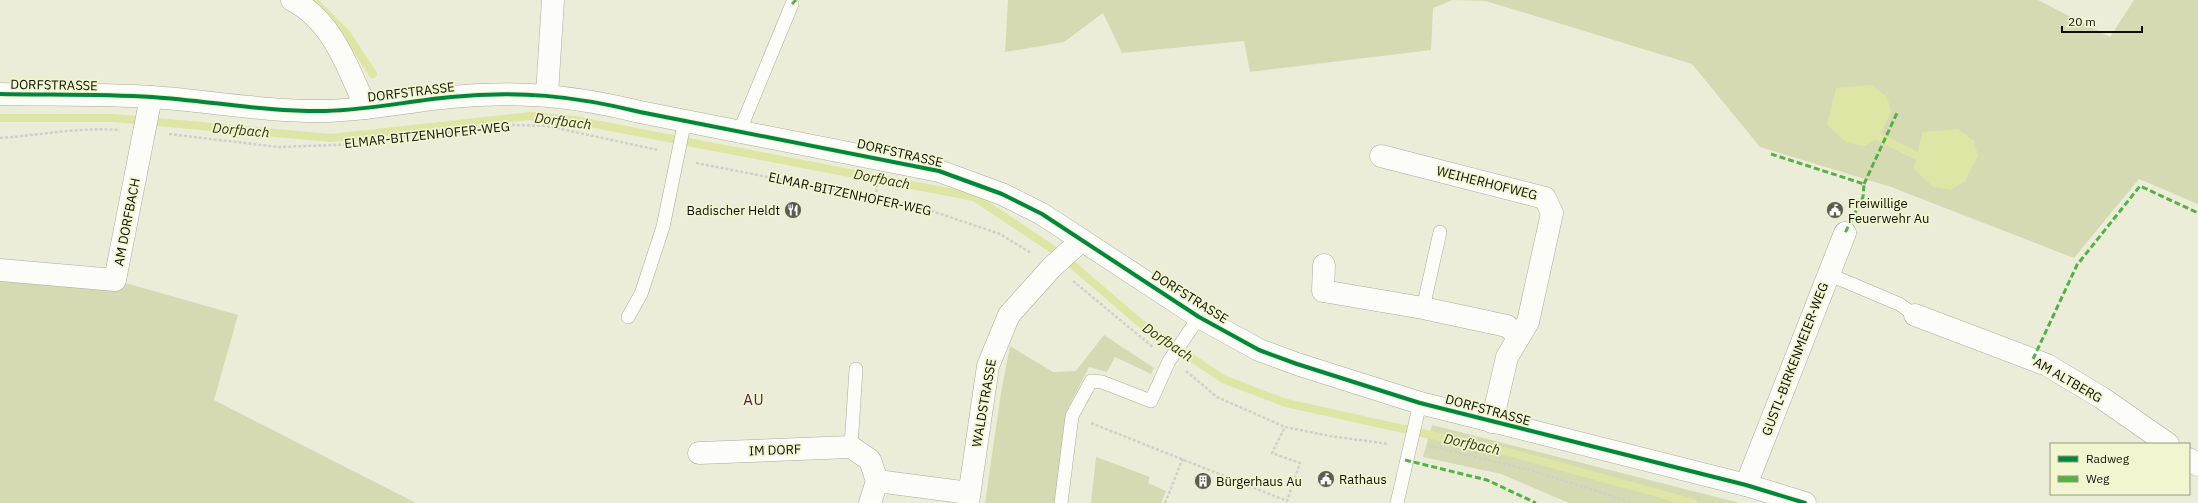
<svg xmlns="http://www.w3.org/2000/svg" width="2198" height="503" viewBox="0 0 2198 503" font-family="'IBM Plex Sans',sans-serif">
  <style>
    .green { fill: #d6dab3; fill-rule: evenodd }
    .water { fill: #dfe5a4 }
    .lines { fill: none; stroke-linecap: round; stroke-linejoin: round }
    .stream { stroke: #dfe5a4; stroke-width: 8 }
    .lane-casing { stroke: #aaac9c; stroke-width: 14 }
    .street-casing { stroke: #aaac9c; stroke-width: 23 }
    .secondary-casing { stroke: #aaac9c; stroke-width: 23 }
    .path { stroke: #cfd0ca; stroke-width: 2.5; stroke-dasharray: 3 2; stroke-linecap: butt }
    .lane { stroke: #fcfcf9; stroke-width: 13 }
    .street { stroke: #fcfcf9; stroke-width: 22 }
    .secondary { stroke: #fcfcf9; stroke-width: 22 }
    .quiet { stroke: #54b144; stroke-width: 3; stroke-dasharray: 6 3; stroke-linecap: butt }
    .cycleway-casing { stroke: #f1f5d0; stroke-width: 6 }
    .cycleway { stroke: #00873e; stroke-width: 4 }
    .labels { text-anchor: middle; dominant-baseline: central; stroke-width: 3.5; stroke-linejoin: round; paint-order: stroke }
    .street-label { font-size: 13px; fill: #0e1004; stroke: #f1f5d0 }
    .poi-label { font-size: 13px; fill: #0e1004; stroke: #f1f5d0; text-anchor: start }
    .water-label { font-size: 14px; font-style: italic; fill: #343612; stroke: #f1f5d0 }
    .quarter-label { font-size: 15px; letter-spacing: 1px; fill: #581d44; stroke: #f1f5d0 }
  </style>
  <rect width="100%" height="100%" fill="#ebedd8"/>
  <path class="green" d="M 1008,0 L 2038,0 L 2110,37 L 2134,0 L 2198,0 L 2198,204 L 2139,179 L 2074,258 L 1891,187 L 1760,147 L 1692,64 L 1486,1 L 1453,0 L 1433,8 L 1431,50 L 1250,72 L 1244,41 L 1122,53 L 1103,13 L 1064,42 L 1005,52 ZM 1923,132 L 1945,189 L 1914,168 Z
    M 0,270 L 115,280 L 238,315 L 214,400 L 416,503 L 0,503 Z
    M 1104,335 L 1154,368 L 1151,374 L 1115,357 L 1107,372 L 1089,367 L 1066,412 L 1055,503 L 985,503 L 1001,393 L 1010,346 L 1053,372 L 1076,371 Z
    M 1432,425 L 1740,503 L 1569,503 L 1501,474 L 1423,457 Z
    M 1096,457 L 1150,477 L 1148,483 L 1166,491 L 1161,503 L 1091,503 Z"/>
  <path class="water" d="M 1871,85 L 1887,97 L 1891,112 L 1879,137 L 1865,146 L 1847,143 L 1827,125 L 1836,88 Z
    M 1958,129 L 1974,141 L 1978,156 L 1965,181 L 1952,190 L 1933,187 L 1914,169 L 1923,132 Z"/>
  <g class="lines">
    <path class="stream" d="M 313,0 L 346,33 L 373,74
      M 0,118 L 114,118 L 331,138 L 531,116 L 574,120 L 974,197 L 1060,254 L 1140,323 L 1223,379 L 1286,403 L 1512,453 L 1694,503
      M 1879,137 L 1917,156"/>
    <g class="lane-casing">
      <path id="lane" d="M 740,130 L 792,4
        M 1828,274 L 1899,304 L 1915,315
        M 1423,308 L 1440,232
        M 628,317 L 641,294 L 663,227 L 685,120
        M 851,447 L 856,369
        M 1061,503 L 1072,416 L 1091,381 L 1102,382 L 1151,401 L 1169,361 L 1199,317
        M 1397,503 L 1420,403"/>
    </g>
    <g class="street-casing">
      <path id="street" d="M 292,0 C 333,21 348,68 366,108
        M 547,94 L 553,0
        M 1381,156 L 1545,198 L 1552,213 L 1528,322 L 1507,357 L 1492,422
        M 1324,265 L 1323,291 L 1423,308 L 1507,326 L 1519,337
        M 0,270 L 115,280 L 151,97
        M 1915,315 L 2047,365 L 2102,398 L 2168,444
        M 699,453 L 851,447 L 870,460 L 877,481 L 969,493
        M 2189,459 L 2198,465
        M 1746,485 L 1845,233
        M 870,503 L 877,481
        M 968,503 L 988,366 L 1009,315 L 1052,267 L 1082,240"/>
    </g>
    <g class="secondary-casing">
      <path id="secondary" d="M 0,94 C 50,95 102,94 152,97 C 210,101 267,112 326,111 C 368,110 409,101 451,97 C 517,90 575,96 640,112 L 939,171 L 1002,194 L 1042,214 L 1199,317 L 1259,350 L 1297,364 L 1420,403 L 1746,485 L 1805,503"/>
    </g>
    <path class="path" d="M 482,129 L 483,119
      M 169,134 L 278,147 L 362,144 L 406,136 L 511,125 L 547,126 L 658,150
      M 0,138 C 41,135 79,127 120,130
      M 696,163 L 917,206 L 1000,234 L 1031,253
      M 876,197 L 877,185
      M 1073,281 L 1154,348
      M 1186,371 L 1217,397 L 1285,427 L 1330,436 L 1389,444
      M 1091,423 L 1287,501 L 1300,463 L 1272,453 L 1285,427
      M 1430,446 L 1530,470 L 1634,503
      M 1165,503 L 1183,458"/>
    <use href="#lane" class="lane"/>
    <use href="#street" class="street"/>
    <use href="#secondary" class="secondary"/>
    <path class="quiet" d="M 792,4 L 796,0
      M 1771,154 L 1864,184 L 1863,197 L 1845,233
      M 1864,184 L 1897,113
      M 2033,359 L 2077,265 L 2140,186 L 2198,213
      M 1405,460 L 1487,480 L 1536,503"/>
    <g class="cycleway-casing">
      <path id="cycleway" d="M 0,94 C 50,95 102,94 152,97 C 210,101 267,112 326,111 C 368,110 409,101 451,97 C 517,90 575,96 640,112 L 939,171 L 1002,194 L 1042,214 L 1199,317 L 1259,350 L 1297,364 L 1420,403 L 1746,485 L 1805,503"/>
    </g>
    <use href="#cycleway" class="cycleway"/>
  </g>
  <defs>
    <g id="restaurant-disc" transform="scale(0.9)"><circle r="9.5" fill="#5b5d4e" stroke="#f1f5d0"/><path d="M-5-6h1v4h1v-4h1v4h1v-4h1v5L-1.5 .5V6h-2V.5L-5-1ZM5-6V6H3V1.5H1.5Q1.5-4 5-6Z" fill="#fff"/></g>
    <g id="civic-disc" transform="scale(0.9)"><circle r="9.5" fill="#5b5d4e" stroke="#f1f5d0"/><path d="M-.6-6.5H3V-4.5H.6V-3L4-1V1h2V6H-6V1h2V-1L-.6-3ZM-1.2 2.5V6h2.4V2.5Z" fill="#fff"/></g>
    <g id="building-disc" transform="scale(0.9)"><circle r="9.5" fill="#5b5d4e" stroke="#f1f5d0"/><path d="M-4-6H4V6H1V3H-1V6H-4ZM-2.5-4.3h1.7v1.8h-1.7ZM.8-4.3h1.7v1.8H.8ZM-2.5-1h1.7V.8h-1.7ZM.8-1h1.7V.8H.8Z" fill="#fff"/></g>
  </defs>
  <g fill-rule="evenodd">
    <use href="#restaurant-disc" x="793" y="210"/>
    <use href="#civic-disc" x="1835" y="210"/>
    <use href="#civic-disc" x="1326" y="479"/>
    <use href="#building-disc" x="1203" y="481"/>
  </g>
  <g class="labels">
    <g class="street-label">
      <text transform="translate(54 85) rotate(1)">DORFSTRASSE</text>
      <text transform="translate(411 92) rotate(-7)">DORFSTRASSE</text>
      <text transform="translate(427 135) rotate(-6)">ELMAR-BITZENHOFER-WEG</text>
      <text transform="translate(900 153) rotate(13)">DORFSTRASSE</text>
      <text transform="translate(1487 183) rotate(14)">WEIHERHOFWEG</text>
      <text transform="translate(850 194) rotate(12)">ELMAR-BITZENHOFER-WEG</text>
      <text transform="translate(127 222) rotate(-79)">AM DORFBACH</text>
      <text transform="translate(1190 297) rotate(32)">DORFSTRASSE</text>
      <text transform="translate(1795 359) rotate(-69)">GUSTL-BIRKENMEIER-WEG</text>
      <text transform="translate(2068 380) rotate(30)">AM ALTBERG</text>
      <text transform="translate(984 403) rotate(-80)">WALDSTRASSE</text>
      <text transform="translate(1488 410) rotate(15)">DORFSTRASSE</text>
      <text transform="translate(775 450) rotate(-2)">IM DORF</text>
    </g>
    <g class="poi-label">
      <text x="1848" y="203">Freiwillige<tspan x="1848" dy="15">Feuerwehr Au</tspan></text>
      <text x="780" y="210" text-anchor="end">Badischer Heldt</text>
      <text x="1339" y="479">Rathaus</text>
      <text x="1216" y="481">Bürgerhaus Au</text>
    </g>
    <g class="water-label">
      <text transform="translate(563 121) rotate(7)">Dorfbach</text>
      <text transform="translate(241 130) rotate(5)">Dorfbach</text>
      <text transform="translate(882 179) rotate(11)">Dorfbach</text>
      <text transform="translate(1168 342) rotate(34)">Dorfbach</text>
      <text transform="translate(1472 444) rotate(12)">Dorfbach</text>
    </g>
    <g class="quarter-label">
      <text x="754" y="399">AU</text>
    </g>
  </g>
  <rect x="2050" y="443" width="140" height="52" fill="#f1f5d0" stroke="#96997e"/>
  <rect x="2058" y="456" width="20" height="6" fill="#00873e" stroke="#96997e"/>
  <text x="2086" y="463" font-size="12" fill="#0e1004">Radweg</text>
  <rect x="2058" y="476" width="20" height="6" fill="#54b144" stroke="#96997e"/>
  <text x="2086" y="483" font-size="12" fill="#0e1004">Weg</text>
  <path d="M2062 26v6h80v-6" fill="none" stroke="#0e1004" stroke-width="2"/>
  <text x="2068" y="26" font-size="12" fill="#0e1004" stroke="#f1f5d0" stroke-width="3" paint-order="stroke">20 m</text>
</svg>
